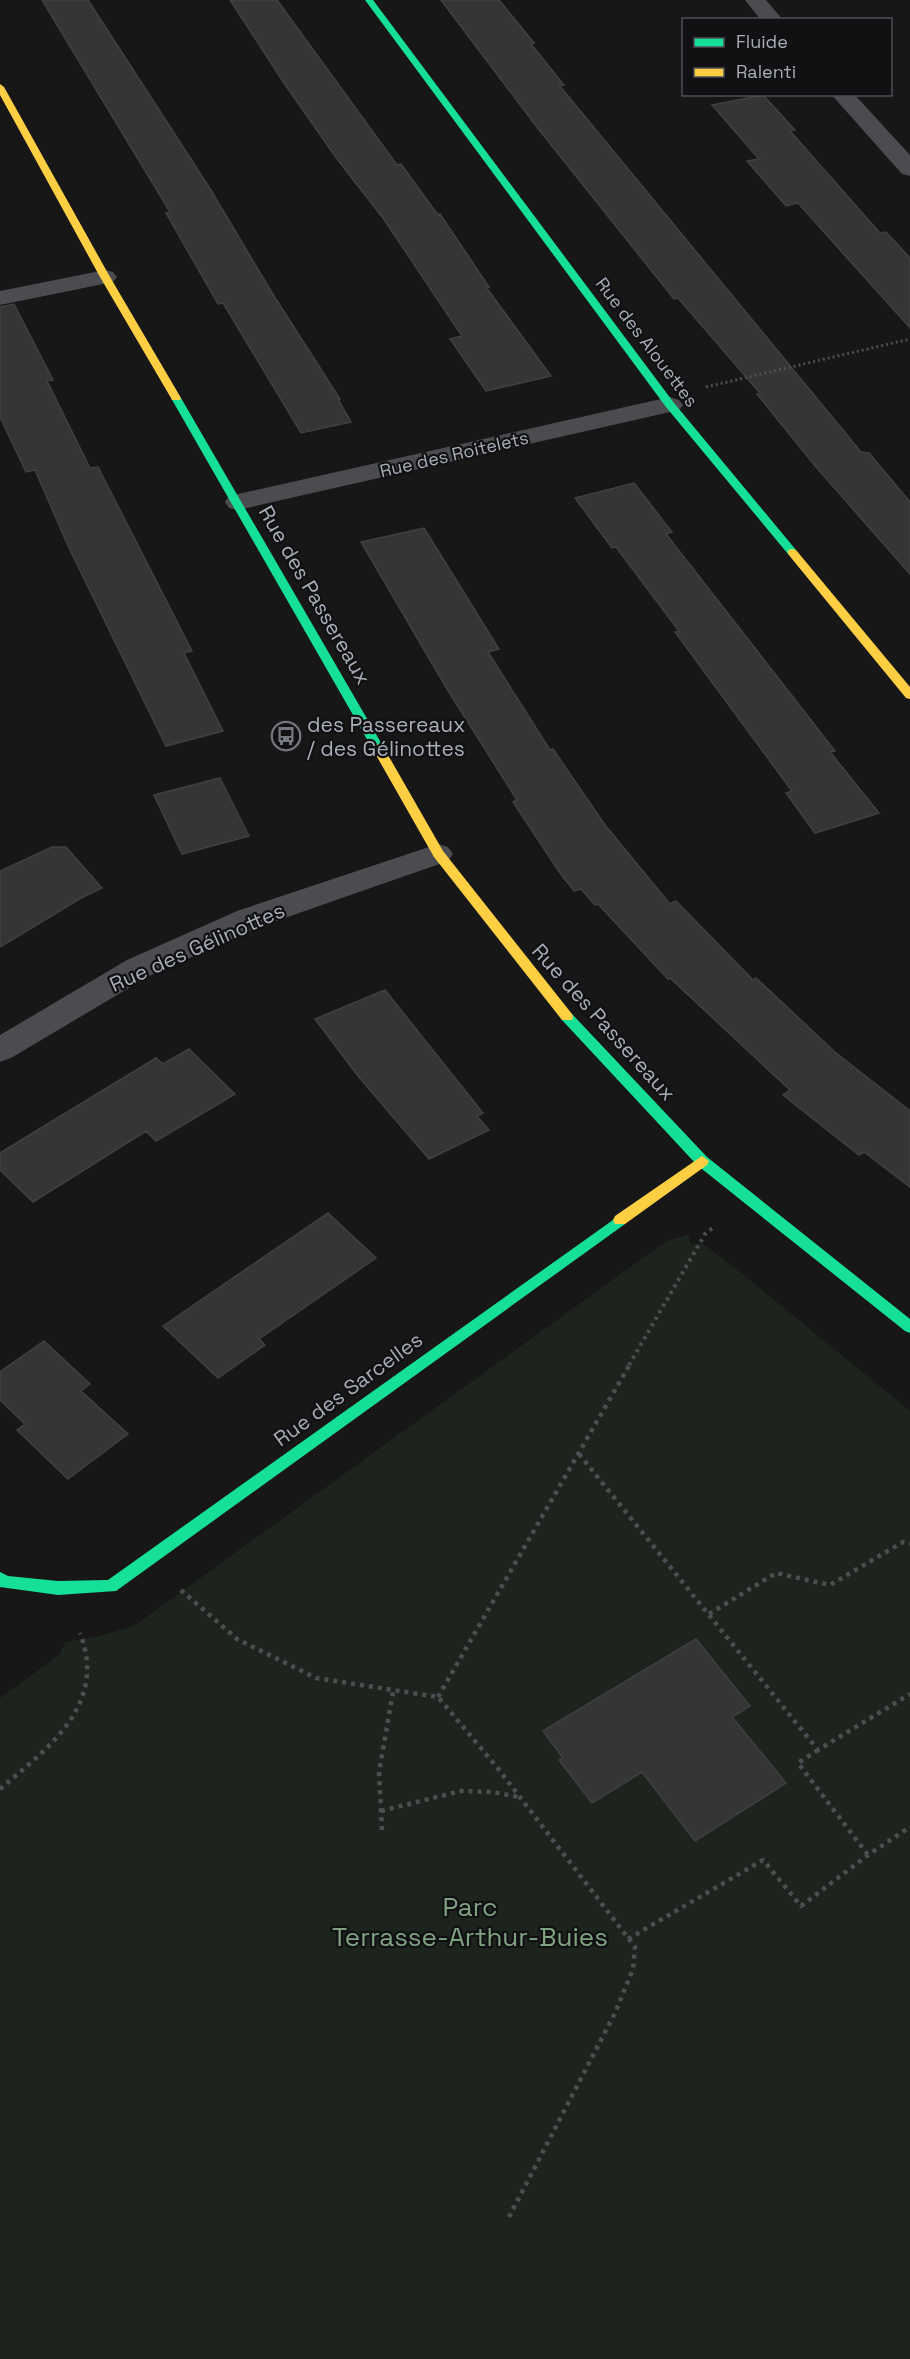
<svg xmlns="http://www.w3.org/2000/svg" width="910" height="2359" viewBox="0 0 910 2359" font-family="'Space Grotesk',sans-serif">
  <style>
    .green { fill: #1d241e }
    .building { fill: #353536; stroke: #3f4043; stroke-width: 1.5 }
    .lines { fill: none; stroke-linecap: round; stroke-linejoin: round }
    .path-far2 { stroke: #4d4e52; stroke-width: 3; stroke-dasharray: 2 3; stroke-linecap: butt }
    .path-far1 { stroke: #4d4e52; stroke-width: 4; stroke-dasharray: 3 4.5; stroke-linecap: butt }
    .path { stroke: #4d4e52; stroke-width: 4.5; stroke-dasharray: 4 5; stroke-linecap: butt }
    .street { fill: #4b4c50; fill-rule: evenodd }
    .fast { fill: #16e098; fill-rule: evenodd }
    .slow { fill: #ffcf43; fill-rule: evenodd }
    .labels { text-anchor: middle; dominant-baseline: central; stroke-width: 4.5; stroke-linejoin: round; paint-order: stroke }
    .far-street-label { font-size: 18px; fill: #a8adb8; stroke: #111113 }
    .street-label { font-size: 21px; fill: #a8adb8; stroke: #111113 }
    .poi-label { font-size: 21px; fill: #a8adb8; stroke: #111113; text-anchor: start }
    .near-park-label { font-size: 26px; fill: #7fa381; stroke: #111113 }
  </style>
  <rect width="100%" height="100%" fill="#171717"/>
  <path class="green" d="M 688,1235 L 691,1244 L 702,1243 L 729,1263 L 910,1411 L 910,2359 L 0,2359 L 0,1698 L 60,1654 L 65,1642 L 99,1636 L 134,1626 L 640,1260 L 669,1240 Z"/>
  <path class="building" d="M 42,0 L 88,0 L 209,187 L 274,296 L 340,399 L 338,399 L 351,422 L 301,433 L 223,303 L 218,304 L 166,213 L 170,212 Z
    M 230,0 L 277,0 L 397,165 L 401,164 L 438,215 L 440,214 L 489,287 L 486,287 L 551,376 L 486,391 L 450,339 L 462,336 L 383,218 L 337,159 L 284,83 Z
    M 441,0 L 499,0 L 534,43 L 531,44 L 564,85 L 559,85 L 861,452 L 869,453 L 910,502 L 910,574 L 816,467 L 757,394 L 760,393 L 678,298 L 674,299 L 536,126 Z
    M 763,95 L 795,130 L 790,131 L 880,233 L 886,232 L 910,258 L 910,328 L 798,203 L 786,206 L 747,161 L 759,159 L 712,105 Z
    M 14,304 L 53,380 L 47,381 L 90,468 L 98,467 L 192,651 L 184,653 L 223,731 L 166,746 L 69,548 L 35,470 L 26,472 L 0,417 L 0,307 Z
    M 634,483 L 672,532 L 666,534 L 835,751 L 830,752 L 879,813 L 815,833 L 786,793 L 792,791 L 675,632 L 679,631 L 616,547 L 612,548 L 575,498 Z
    M 424,528 L 499,649 L 488,652 L 550,750 L 553,749 L 605,825 L 670,904 L 676,901 L 753,980 L 756,978 L 835,1052 L 910,1111 L 910,1187 L 864,1152 L 859,1155 L 783,1095 L 790,1090 L 670,978 L 668,979 L 598,904 L 595,905 L 581,889 L 574,891 L 560,873 L 513,802 L 517,800 L 447,689 L 361,542 Z
    M 220,778 L 249,836 L 182,854 L 154,795 Z
    M 52,847 L 66,847 L 102,888 L 81,898 L 0,947 L 0,871 Z
    M 385,990 L 483,1113 L 477,1116 L 489,1130 L 429,1159 L 358,1076 L 315,1019 Z
    M 189,1049 L 235,1094 L 156,1141 L 146,1131 L 33,1202 L 0,1170 L 0,1153 L 156,1058 L 163,1064 Z
    M 328,1213 L 376,1258 L 259,1339 L 265,1345 L 218,1378 L 163,1326 Z
    M 44,1341 L 90,1384 L 81,1391 L 128,1434 L 68,1479 L 17,1430 L 25,1424 L 0,1400 L 0,1372 Z
    M 696,1639 L 750,1706 L 732,1717 L 786,1783 L 695,1841 L 642,1772 L 592,1803 L 559,1760 L 563,1758 L 543,1731 Z"/>
  <g class="lines">
    <path class="path-far2" d="M 706,387 L 910,339"/>
    <path class="path-far1" d="M 629,1365 L 705,1234 L 715,1226"/>
    <path class="path" d="M 579,1454 L 818,1750 L 910,1694
      M 181,1590 L 237,1639 L 316,1678 L 438,1697 L 496,1766 L 635,1947 L 633,1969 L 615,2013 L 509,2217
      M 709,1614 L 776,1573 L 830,1585 L 903,1542 L 910,1544
      M 438,1697 L 630,1364
      M 818,1750 L 798,1763 L 868,1855
      M 0,1789 C 48,1748 108,1705 80,1633
      M 381,1811 L 461,1791 L 492,1792 L 519,1797
      M 382,1830 L 379,1772 L 393,1692
      M 628,1939 L 763,1860 L 801,1906 L 868,1855 L 910,1827"/>
    <path class="street" d="M 745,0 L 766,0 L 783,20 L 761,20 Z
      M 831,94 L 854,94 L 910,155 L 910,176 L 902,174 Z
      M 105,270 L 113,272 L 117,277 L 113,282 L 0,305 L 0,291 Z
      M 670,397 L 679,400 L 683,405 L 679,410 L 238,510 L 229,508 L 225,502 L 229,496 L 238,494 Z
      M 438,844 L 448,847 L 453,854 L 448,861 L 259,927 L 149,976 L 11,1058 L 0,1062 L 0,1035 L 127,960 L 237,911 Z"/>
    <path class="fast" d="M 365,0 L 373,0 L 674,403 L 796,550 L 796,554 L 788,554 L 666,407 Z
      M 176,395 L 181,398 L 384,748 L 382,751 L 374,751 L 372,748 L 171,398 Z
      M 567,1012 L 572,1014 L 707,1157 L 910,1319 L 910,1333 L 905,1331 L 697,1165 L 562,1020 L 561,1017 Z
      M 620,1215 L 625,1216 L 627,1220 L 625,1224 L 116,1591 L 58,1595 L 0,1587 L 0,1572 L 8,1576 L 58,1581 L 108,1580 Z"/>
    <path class="slow" d="M 0,84 L 4,87 L 110,277 L 181,398 L 180,400 L 172,400 L 171,398 L 100,277 L 0,95 Z
      M 792,549 L 796,550 L 910,687 L 910,699 L 906,698 L 788,554 L 788,550 Z
      M 378,744 L 384,748 L 443,851 L 572,1014 L 573,1017 L 572,1020 L 562,1020 L 434,857 L 372,748 Z
      M 702,1156 L 709,1161 L 707,1165 L 625,1224 L 615,1224 L 613,1220 L 615,1216 Z"/>
  </g>
  <defs>
    <g id="bus-ring" transform="scale(1.5)"><circle r="9.5" fill="#111113" stroke="#757880" stroke-width="1.5"/><path d="M-5-6H5V4H4V6H2V4H-2V6H-4V4H-5ZM-3.5-4V0h7V-4ZM-3.5 1.2v1.5H-2V1.2ZM2 1.2v1.5H3.5V1.2Z" fill="#757880"/></g>
  </defs>
  <g fill-rule="evenodd">
    <use href="#bus-ring" x="286" y="736"/>
  </g>
  <g class="labels">
    <g class="far-street-label">
      <text transform="translate(647 342) rotate(53)">Rue des Alouettes</text>
      <text transform="translate(454 454) rotate(-13)">Rue des Roitelets</text>
    </g>
    <g class="street-label">
      <text transform="translate(315 595) rotate(60)">Rue des Passereaux</text>
      <text transform="translate(197 947) rotate(-24)">Rue des Gélinottes</text>
      <text transform="translate(604 1022) rotate(48)">Rue des Passereaux</text>
      <text transform="translate(348 1389) rotate(-36)">Rue des Sarcelles</text>
    </g>
    <g class="poi-label">
      <text x="307" y="724">des Passereaux<tspan x="307" dy="24">/ des Gélinottes</tspan></text>
    </g>
    <g class="near-park-label">
      <text x="470" y="1907">Parc<tspan x="470" dy="30">Terrasse-Arthur-Buies</tspan></text>
    </g>
  </g>
  <rect x="682" y="18" width="210" height="78" fill="#111113" stroke="#4d4f55" stroke-width="1.5"/>
  <rect x="694" y="38" width="30" height="9" fill="#16e098" stroke="#4d4f55" stroke-width="1.5"/>
  <text x="736" y="48" font-size="18" fill="#a8adb8">Fluide</text>
  <rect x="694" y="68" width="30" height="9" fill="#ffcf43" stroke="#4d4f55" stroke-width="1.5"/>
  <text x="736" y="78" font-size="18" fill="#a8adb8">Ralenti</text>
</svg>
